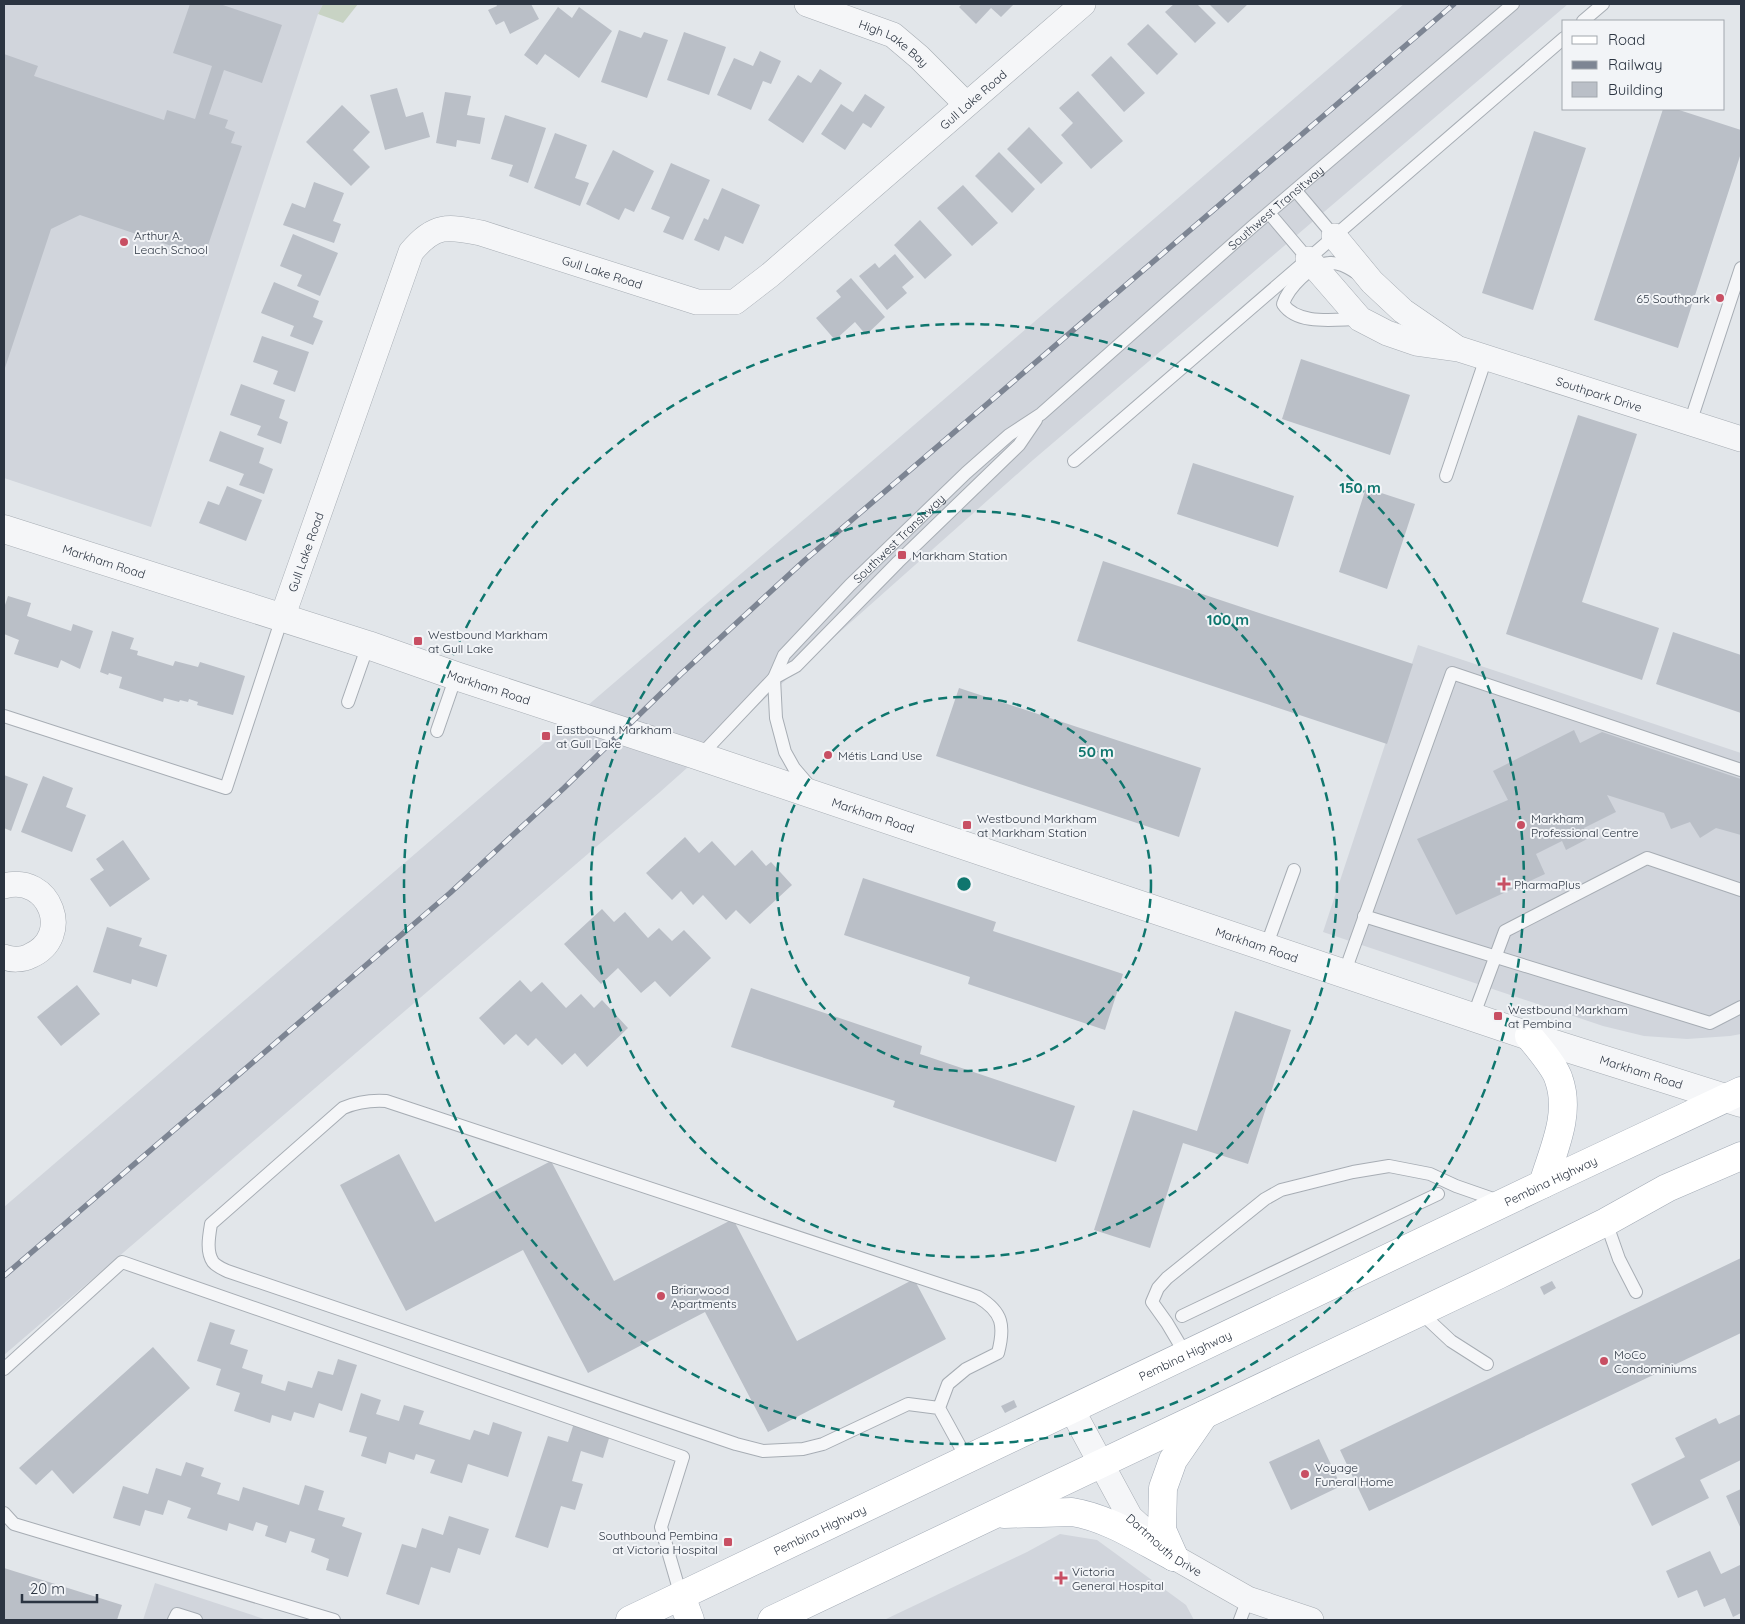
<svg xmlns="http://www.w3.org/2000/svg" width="1745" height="1624" viewBox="0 0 1745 1624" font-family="Quicksand,sans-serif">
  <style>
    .built { fill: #d1d5dc }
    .green { fill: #c8d3c4 }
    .building { fill: #babfc7 }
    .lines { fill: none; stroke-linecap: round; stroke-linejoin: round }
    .service-casing { stroke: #a7adb4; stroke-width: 14 }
    .minor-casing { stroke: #a7adb4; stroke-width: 26 }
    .tertiary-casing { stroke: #a7adb4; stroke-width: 29 }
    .primary-casing { stroke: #a2aab5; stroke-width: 29 }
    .service { stroke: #f5f6f8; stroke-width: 12 }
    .minor { stroke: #f5f6f8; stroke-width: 25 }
    .tertiary { stroke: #f5f6f8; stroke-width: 28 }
    .primary { stroke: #fff; stroke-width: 28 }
    .rail-casing { stroke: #7d8593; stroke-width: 5.5 }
    .rail { stroke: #f2f4f7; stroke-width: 4; stroke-dasharray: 11; stroke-linecap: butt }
    .ring { fill: none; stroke: #0f766e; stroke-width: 2.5; stroke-dasharray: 9 6 }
    .poi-dot { fill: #c84f63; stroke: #f2f4f7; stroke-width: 2 }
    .labels { text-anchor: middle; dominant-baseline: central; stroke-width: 4; stroke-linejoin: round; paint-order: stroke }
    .street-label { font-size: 12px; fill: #2b3441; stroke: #f2f4f7 }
    .poi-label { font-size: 12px; fill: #2b3441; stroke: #f2f4f7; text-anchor: start }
    .centre { fill: #0f766e; stroke: #f2f4f7; stroke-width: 2.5 }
    .ring-label { font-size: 15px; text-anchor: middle; font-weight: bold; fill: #0f766e; stroke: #f2f4f7; stroke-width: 4; stroke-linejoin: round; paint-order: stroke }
  </style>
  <rect width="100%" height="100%" fill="#e2e6ea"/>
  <path class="built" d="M 4,4 L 323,4 L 318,14 L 151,527 L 4,478 Z
    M 1404,4 L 1568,4 L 1033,460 L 660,792 L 4,1355 L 4,1207 Z
    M 1418,645 L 1741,753 L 1741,1034 L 1730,1036 L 1687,1039 L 1644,1036 L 1603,1026 L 1323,932 Z
    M 1060,1534 L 1097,1540 L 1186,1605 L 1194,1620 L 884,1620 L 1027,1552 Z
    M 155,1583 L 267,1620 L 143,1620 Z"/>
  <path class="green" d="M 323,4 L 358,4 L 343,23 L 318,14 Z"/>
  <path class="building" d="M 190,4 L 220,4 L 282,25 L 262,83 L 224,70 L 209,114 L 228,120 L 225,128 L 235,132 L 231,143 L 242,146 L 204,257 L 80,215 L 51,229 L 4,371 L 4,54 L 38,66 L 34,76 L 164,120 L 167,110 L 195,119 L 212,66 L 173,53 Z
    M 496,4 L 531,4 L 539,19 L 510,34 L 504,21 L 496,25 L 488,10 L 497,6 Z
    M 962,4 L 1014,4 L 1001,17 L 991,8 L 976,24 L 959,7 Z
    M 1174,4 L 1197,4 L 1216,23 L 1195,43 L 1165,12 Z
    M 1209,4 L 1248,4 L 1228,23 Z
    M 558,7 L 572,18 L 579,7 L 612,31 L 579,78 L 545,54 L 537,65 L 524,55 Z
    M 1148,24 L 1178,54 L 1157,75 L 1127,44 Z
    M 619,30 L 641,38 L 644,32 L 668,40 L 647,98 L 601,82 Z
    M 684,32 L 726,47 L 709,95 L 667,80 Z
    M 760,51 L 781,61 L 771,84 L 763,81 L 751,110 L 717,95 L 734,58 L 753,66 Z
    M 1111,56 L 1145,93 L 1124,112 L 1091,75 Z
    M 820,69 L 842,83 L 803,143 L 768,120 L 798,75 L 811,83 Z
    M 397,88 L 406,117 L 423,112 L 430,137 L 385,150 L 370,95 Z
    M 1078,91 L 1123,141 L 1091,169 L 1061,135 L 1073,123 L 1059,108 Z
    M 445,92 L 471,96 L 467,115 L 485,118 L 480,144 L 457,140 L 456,147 L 436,143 Z
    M 865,94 L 885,107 L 871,128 L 863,123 L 845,150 L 821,134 L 841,104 L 853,112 Z
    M 342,105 L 370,132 L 353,150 L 370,167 L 351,186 L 306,142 Z
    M 1663,109 L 1676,109 L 1741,130 L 1741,153 L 1678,348 L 1594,320 Z
    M 505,115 L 546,128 L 528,183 L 509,176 L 513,165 L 491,159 Z
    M 1029,127 L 1063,163 L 1041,184 L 1007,149 Z
    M 1534,131 L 1586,148 L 1533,310 L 1482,293 Z
    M 555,133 L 587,145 L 575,178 L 589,183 L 580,206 L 534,188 Z
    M 613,150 L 654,171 L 634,212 L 625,208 L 619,220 L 586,204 Z
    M 999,152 L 1035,189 L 1012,213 L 975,176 Z
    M 671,163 L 710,180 L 683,240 L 663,232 L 670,217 L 651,209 Z
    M 314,182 L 344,193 L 333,221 L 341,224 L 334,243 L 283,225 L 292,203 L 305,208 Z
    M 963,185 L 998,223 L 972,246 L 937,208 Z
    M 722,188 L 760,205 L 743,244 L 725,236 L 719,251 L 694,240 L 704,218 L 708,220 Z
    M 920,220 L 952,255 L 925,279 L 894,245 Z
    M 293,234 L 338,253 L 320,296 L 297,286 L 302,275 L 280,266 Z
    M 895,254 L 914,277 L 902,287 L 907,293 L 887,310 L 859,276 L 875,263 L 879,268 Z
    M 851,278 L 885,317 L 866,335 L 855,322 L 835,340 L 816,318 L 841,297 L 836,291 Z
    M 274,282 L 319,301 L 313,317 L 323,321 L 313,345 L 290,336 L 294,326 L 261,313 Z
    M 262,336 L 309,352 L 295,392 L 273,384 L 278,371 L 253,362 Z
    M 1301,359 L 1410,395 L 1390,455 L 1282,419 Z
    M 241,384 L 285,400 L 279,418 L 288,422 L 281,444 L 257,435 L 261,426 L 230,415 Z
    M 1578,415 L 1637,434 L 1582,602 L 1659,628 L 1642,680 L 1506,634 Z
    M 220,431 L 264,448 L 259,463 L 273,469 L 264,494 L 239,485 L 244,474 L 209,461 Z
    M 1193,463 L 1294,496 L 1278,547 L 1177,514 Z
    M 227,486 L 262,500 L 246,541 L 199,523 L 208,501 L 219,505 Z
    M 1366,488 L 1415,504 L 1387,589 L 1339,572 Z
    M 1103,561 L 1413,664 L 1387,744 L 1077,641 Z
    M 8,596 L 31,603 L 27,616 L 71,631 L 73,624 L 93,631 L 80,669 L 61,660 L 58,668 L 14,654 L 19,640 L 4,634 L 4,605 L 5,605 Z
    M 112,631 L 134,638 L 130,649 L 138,651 L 137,655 L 173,666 L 175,661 L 198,667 L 200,662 L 245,676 L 233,715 L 197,705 L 198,702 L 189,699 L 188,702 L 180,700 L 179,702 L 164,698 L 163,702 L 119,688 L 122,677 L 109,673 L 108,675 L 100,672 Z
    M 1673,632 L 1741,655 L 1741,713 L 1656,684 Z
    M 959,688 L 1201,768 L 1179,837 L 936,756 Z
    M 1574,730 L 1580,743 L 1602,732 L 1741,779 L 1741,835 L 1716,828 L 1700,838 L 1690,822 L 1671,829 L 1664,813 L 1607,795 L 1616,812 L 1584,828 L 1589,838 L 1566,850 L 1562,841 L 1536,854 L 1545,874 L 1456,915 L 1417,839 L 1508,800 L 1493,771 Z
    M 4,775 L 28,784 L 11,831 L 4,828 Z
    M 43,776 L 73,788 L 66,807 L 86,815 L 72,852 L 21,832 Z
    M 685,837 L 699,853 L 712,841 L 735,866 L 752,850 L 766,866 L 771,862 L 792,885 L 750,924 L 736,910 L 726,920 L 703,895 L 693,905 L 681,891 L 672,900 L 646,873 Z
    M 123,840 L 150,879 L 110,907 L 90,879 L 104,870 L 96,859 Z
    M 863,878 L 996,922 L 993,931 L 1123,974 L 1105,1030 L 968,984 L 970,977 L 844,935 Z
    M 602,909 L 614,922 L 625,912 L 648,938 L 659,928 L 672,941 L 684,930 L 711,958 L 670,997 L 655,981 L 641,993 L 618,968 L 601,984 L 564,944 Z
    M 107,927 L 142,938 L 139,946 L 167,955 L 157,987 L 132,979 L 131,984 L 93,972 Z
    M 520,980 L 531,992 L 542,982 L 566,1008 L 581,994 L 594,1008 L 602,1000 L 628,1028 L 587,1067 L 575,1053 L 562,1065 L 536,1038 L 528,1046 L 516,1034 L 504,1045 L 479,1018 Z
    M 77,985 L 100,1014 L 61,1046 L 37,1017 Z
    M 751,988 L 922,1046 L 920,1054 L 1075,1106 L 1056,1162 L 893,1107 L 895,1101 L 731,1047 Z
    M 1235,1011 L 1291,1030 L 1248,1164 L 1183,1143 L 1150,1248 L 1094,1230 L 1133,1110 L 1197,1131 Z
    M 399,1154 L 435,1222 L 551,1161 L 614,1281 L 733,1219 L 797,1341 L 914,1279 L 946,1339 L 768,1432 L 705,1312 L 588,1373 L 523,1250 L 406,1311 L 340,1185 Z
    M 1741,1258 L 1741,1333 L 1369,1511 L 1340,1450 Z
    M 1552,1281 L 1556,1288 L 1544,1295 L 1540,1287 Z
    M 210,1322 L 235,1330 L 230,1344 L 248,1350 L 242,1368 L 263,1375 L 261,1383 L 285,1391 L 288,1381 L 312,1388 L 318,1371 L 333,1375 L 338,1359 L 357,1365 L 342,1411 L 319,1403 L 314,1418 L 294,1412 L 291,1421 L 272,1415 L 270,1423 L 234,1411 L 240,1393 L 216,1385 L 221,1369 L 197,1361 Z
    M 153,1347 L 190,1388 L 73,1494 L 52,1470 L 36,1485 L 19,1468 Z
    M 361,1393 L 381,1400 L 376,1414 L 399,1421 L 404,1405 L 424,1411 L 419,1424 L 470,1440 L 474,1430 L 489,1435 L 493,1422 L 522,1432 L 508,1477 L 468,1464 L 462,1483 L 430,1473 L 435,1460 L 416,1454 L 414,1460 L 389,1452 L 386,1464 L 361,1456 L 367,1437 L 349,1432 Z
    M 1014,1400 L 1017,1407 L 1005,1413 L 1001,1406 Z
    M 1741,1414 L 1741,1460 L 1700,1480 L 1709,1498 L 1652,1526 L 1631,1484 L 1685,1457 L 1675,1438 L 1716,1418 L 1719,1424 Z
    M 574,1423 L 610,1435 L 603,1458 L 581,1451 L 572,1481 L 583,1484 L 575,1510 L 561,1506 L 548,1548 L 515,1537 L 548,1436 L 568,1442 Z
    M 1319,1439 L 1341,1486 L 1291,1510 L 1269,1462 Z
    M 186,1462 L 204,1468 L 201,1476 L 221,1483 L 217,1494 L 239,1501 L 243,1487 L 299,1505 L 305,1485 L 324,1491 L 318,1510 L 345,1518 L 342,1526 L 362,1533 L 348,1577 L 326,1570 L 329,1559 L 311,1552 L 315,1539 L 290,1531 L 286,1543 L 265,1536 L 268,1526 L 256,1522 L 253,1531 L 229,1523 L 227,1531 L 187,1518 L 191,1508 L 168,1500 L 163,1515 L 145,1510 L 140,1526 L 113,1518 L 123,1486 L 148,1494 L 156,1468 L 181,1476 Z
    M 1741,1489 L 1741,1529 L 1726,1496 Z
    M 449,1516 L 489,1529 L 480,1555 L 458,1548 L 450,1573 L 431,1567 L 419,1605 L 386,1594 L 402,1544 L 416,1548 L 422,1528 L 443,1535 Z
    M 1710,1551 L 1721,1574 L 1740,1565 L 1741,1569 L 1741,1613 L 1733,1617 L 1725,1598 L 1704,1607 L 1697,1590 L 1678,1598 L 1666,1571 Z
    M 4,1568 L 122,1605 L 117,1620 L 4,1620 Z"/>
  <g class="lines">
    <g class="service-casing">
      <g id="service">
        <path d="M 1583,21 L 1603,4"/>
        <path d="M 1296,191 L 1334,236"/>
        <path d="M 1269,213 L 1308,259"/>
        <path d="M 1355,272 C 1347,267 1339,262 1329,263 C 1311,264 1288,288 1283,304 C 1298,326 1336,319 1359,319"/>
        <path d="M 1690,423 L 1741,268"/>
        <path d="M 1074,461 L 1564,38"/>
        <path d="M 1446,476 L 1486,358"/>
        <path d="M 348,702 L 368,645"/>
        <path d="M 4,716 L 226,788 L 282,618"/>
        <path d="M 437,731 L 456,676"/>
        <path d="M 700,756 L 774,678 L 796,666 L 898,562 L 1019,445 L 1036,420"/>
        <path id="s1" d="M 812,789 L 794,768 L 785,752 L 776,718 L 774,678 L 784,655 L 850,585 L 966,473 L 1009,435 L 1041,414 L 1252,227 L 1513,4"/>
        <path d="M 1364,916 L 1710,1023 L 1741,1007"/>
        <path d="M 1266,947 L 1294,870"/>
        <path d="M 1344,974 L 1452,673 L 1741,770"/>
        <path d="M 1473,1017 L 1505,931 L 1647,858 L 1741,890"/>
        <path d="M 1606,1222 L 1619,1259 L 1636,1292"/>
        <path d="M 1420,1312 L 1451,1341 L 1487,1364"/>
        <path d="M 1182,1316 L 1438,1194"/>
        <path d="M 1186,1355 L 1167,1323 L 1152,1302 L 1158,1288 L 1167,1278 L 1265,1199 L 1281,1190 L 1353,1172 L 1389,1166 L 1430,1174 L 1456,1186 L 1502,1202"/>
        <path d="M 4,1369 L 122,1262 L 683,1457 L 661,1527 L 681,1596"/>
        <path d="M 939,1408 L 908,1404 L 823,1444 L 803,1449 L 763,1451 L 736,1444 L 227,1271 C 223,1269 216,1266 213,1262 C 206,1252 209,1236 211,1224 L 343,1108 C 357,1102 370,1100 386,1101 L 978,1297 C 1003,1312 1005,1326 998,1353 L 966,1369 L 948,1384 L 939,1408 L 967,1459"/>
        <path d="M 4,1513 L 14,1524 L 334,1620"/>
        <path d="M 174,1620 L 177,1614 L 196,1620"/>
        <path d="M 1240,1620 L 1248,1599"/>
      </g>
    </g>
    <g class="minor-casing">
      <g id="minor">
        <path id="s2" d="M 807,4 L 893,35 L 919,57 L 966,104"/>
        <path d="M 1334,236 L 1372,282 L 1403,311 L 1454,346"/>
        <path id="s3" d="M 1308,259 L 1360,319 L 1387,333 L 1416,343 L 1459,349 L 1741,439"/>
        <path id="s4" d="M 282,618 L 411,252 C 434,224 447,226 481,233 L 697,302 L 735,302 L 770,275 L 1083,4"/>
        <path d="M 4,886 C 50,873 74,937 30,956 C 23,960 11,960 4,957"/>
        <path id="s5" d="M 1072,1410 L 1130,1517 L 1174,1557 L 1248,1599 L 1311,1620"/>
      </g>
    </g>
    <g class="tertiary-casing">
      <g id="tertiary">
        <path id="s6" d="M 4,529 L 368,645 L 456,676 L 690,753 L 1529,1036 L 1741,1103"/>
      </g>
    </g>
    <g class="primary-casing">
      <g id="primary">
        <path d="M 1529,1036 C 1537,1046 1556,1068 1559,1080 C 1571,1115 1553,1150 1543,1184"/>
        <path d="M 1004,1514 L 1072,1512 C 1109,1518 1141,1540 1174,1557"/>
        <path d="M 1174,1557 L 1162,1530 L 1163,1488 L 1173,1460 L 1204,1415"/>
        <path d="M 681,1596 L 690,1620"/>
        <path id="s7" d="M 630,1620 L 1543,1184 L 1741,1091"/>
        <path d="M 772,1620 L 1498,1275 L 1606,1222 L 1667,1188 L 1741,1156"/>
      </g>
    </g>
    <use href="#service" class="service"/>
    <use href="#minor" class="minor"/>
    <use href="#tertiary" class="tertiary"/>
    <use href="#primary" class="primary"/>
    <g class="rail-casing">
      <path id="rail" d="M 4,1276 L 450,893 L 564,788 L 681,674 L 805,560 L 1454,4"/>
    </g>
    <use href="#rail" class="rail"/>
  </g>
  <g class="ring">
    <circle cx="964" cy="884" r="187"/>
    <circle cx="964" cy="884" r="373"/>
    <circle cx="964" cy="884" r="560"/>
  </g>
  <g class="poi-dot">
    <circle cx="124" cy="242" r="5"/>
    <circle cx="1720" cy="298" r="5"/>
    <rect x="897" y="550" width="10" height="10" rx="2.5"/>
    <rect x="413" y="636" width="10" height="10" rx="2.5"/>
    <rect x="541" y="731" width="10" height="10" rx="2.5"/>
    <circle cx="828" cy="755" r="5"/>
    <rect x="962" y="820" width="10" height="10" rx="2.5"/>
    <circle cx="1521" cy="825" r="5"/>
    <path d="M1501.5 876.5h5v5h5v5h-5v5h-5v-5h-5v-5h5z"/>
    <rect x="1493" y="1011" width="10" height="10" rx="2.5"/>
    <circle cx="661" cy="1296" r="5"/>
    <circle cx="1604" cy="1361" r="5"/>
    <circle cx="1305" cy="1474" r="5"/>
    <rect x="723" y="1537" width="10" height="10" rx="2.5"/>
    <path d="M1058.5 1570.5h5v5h5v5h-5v5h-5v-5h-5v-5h5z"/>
  </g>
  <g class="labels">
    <g class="street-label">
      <text stroke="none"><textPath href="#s2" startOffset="96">High Lake Bay</textPath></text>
      <text stroke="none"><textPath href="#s4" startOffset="1044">Gull Lake Road</textPath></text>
      <text stroke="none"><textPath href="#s1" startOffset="812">Southwest Transitway</textPath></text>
      <text stroke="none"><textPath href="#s4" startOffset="594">Gull Lake Road</textPath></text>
      <text stroke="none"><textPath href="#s3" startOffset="331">Southpark Drive</textPath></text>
      <text stroke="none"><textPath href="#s1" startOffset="310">Southwest Transitway</textPath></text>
      <text stroke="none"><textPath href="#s4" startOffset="70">Gull Lake Road</textPath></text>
      <text stroke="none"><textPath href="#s6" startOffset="105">Markham Road</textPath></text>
      <text stroke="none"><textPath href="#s6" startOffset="510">Markham Road</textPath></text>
      <text stroke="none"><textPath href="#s6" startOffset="915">Markham Road</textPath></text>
      <text stroke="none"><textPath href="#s6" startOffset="1320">Markham Road</textPath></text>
      <text stroke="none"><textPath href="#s6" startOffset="1725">Markham Road</textPath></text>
      <text stroke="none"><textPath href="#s7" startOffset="1020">Pembina Highway</textPath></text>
      <text stroke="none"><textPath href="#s7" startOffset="615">Pembina Highway</textPath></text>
      <text stroke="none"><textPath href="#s7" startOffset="210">Pembina Highway</textPath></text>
      <text stroke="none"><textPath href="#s5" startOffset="166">Dartmouth Drive</textPath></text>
    </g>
    <g class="poi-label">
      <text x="134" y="235">Arthur A.<tspan x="134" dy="14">Leach School</tspan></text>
      <text x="1710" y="298" text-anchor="end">65 Southpark</text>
      <text x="912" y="555">Markham Station</text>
      <text x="428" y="634">Westbound Markham<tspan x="428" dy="14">at Gull Lake</tspan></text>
      <text x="556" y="729">Eastbound Markham<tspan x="556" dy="14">at Gull Lake</tspan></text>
      <text x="838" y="755">Métis Land Use</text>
      <text x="977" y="818">Westbound Markham<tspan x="977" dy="14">at Markham Station</tspan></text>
      <text x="1531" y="818">Markham<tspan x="1531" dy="14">Professional Centre</tspan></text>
      <text x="1514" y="884">PharmaPlus</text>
      <text x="1508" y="1009">Westbound Markham<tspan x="1508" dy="14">at Pembina</tspan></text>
      <text x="671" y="1289">Briarwood<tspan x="671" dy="14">Apartments</tspan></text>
      <text x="1614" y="1354">MoCo<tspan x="1614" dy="14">Condominiums</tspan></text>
      <text x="1315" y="1467">Voyage<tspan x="1315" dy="14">Funeral Home</tspan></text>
      <text x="718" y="1535" text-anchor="end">Southbound Pembina<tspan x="718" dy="14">at Victoria Hospital</tspan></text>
      <text x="1072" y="1571">Victoria<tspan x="1072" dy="14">General Hospital</tspan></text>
    </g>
  </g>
  <circle cx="964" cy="884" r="8" class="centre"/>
  <g class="ring-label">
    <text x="1360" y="493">150 m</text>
    <text x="1228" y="625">100 m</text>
    <text x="1096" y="757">50 m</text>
  </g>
  <rect width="1745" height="1624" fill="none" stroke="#2b3441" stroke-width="10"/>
  <rect x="1562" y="20" width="162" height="90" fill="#f2f4f7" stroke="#a2a7ae"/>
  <rect x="1572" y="36" width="25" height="8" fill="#ffffff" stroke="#a2a7ae"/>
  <text x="1608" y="45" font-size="15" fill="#2b3441">Road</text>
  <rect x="1572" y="61" width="25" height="8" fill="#7d8593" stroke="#a2a7ae"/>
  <text x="1608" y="70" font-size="15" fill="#2b3441">Railway</text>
  <rect x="1572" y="82" width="25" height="15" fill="#babfc7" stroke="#a2a7ae"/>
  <text x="1608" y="95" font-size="15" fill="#2b3441">Building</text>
  <path d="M22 1594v8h75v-8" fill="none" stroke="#2b3441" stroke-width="2.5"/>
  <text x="30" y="1594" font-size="15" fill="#2b3441" stroke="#f2f4f7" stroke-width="4" paint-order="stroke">20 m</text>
</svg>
